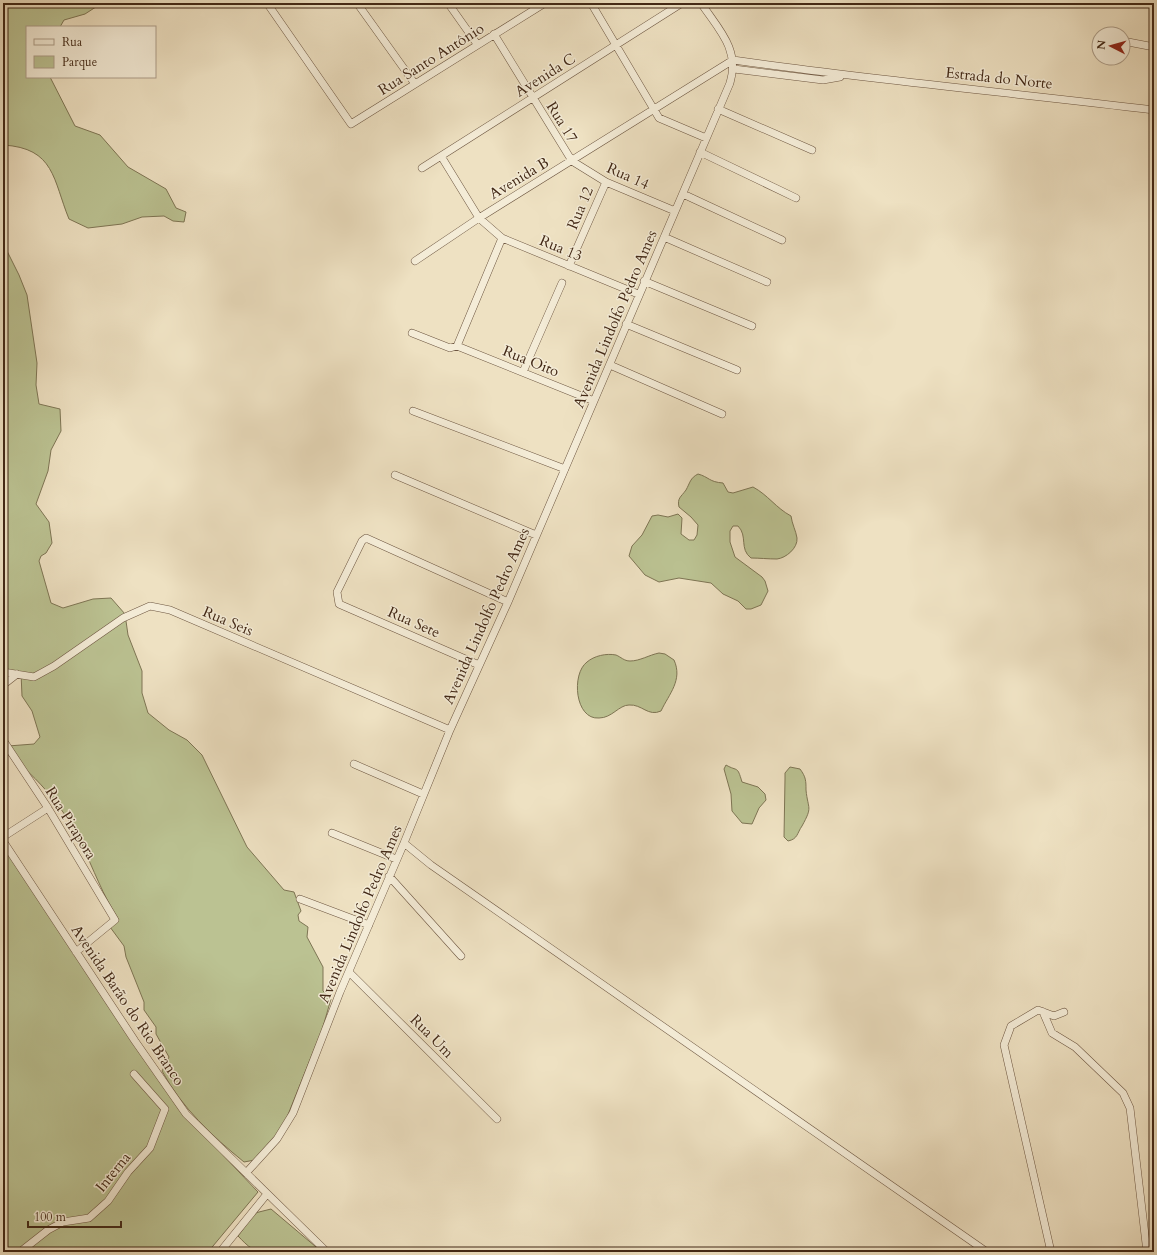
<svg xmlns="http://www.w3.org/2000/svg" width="1157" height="1255" viewBox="0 0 1157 1255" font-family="Cardo,serif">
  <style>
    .green { fill: #bbc292; stroke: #7e7554 }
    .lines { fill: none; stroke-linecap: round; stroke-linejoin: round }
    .minor-casing { stroke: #6d5641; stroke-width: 8 }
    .minor { stroke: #f4ecd7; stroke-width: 7 }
    .labels { text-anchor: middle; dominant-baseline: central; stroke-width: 3; stroke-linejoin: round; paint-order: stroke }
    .street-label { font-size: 15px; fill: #422816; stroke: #f4ecd7 }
  </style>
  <rect width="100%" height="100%" fill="#eee1c2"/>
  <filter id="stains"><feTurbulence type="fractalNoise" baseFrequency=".005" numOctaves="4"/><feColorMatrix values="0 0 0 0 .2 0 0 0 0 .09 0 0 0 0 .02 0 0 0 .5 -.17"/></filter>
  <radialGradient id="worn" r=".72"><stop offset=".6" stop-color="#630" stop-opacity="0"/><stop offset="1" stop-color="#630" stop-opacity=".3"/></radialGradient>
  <path class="green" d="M 3,3 L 102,3 L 85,14 L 64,20 L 60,27 L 27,27 L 27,77 L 50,77 L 75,126 L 100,135 L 128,167 L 166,189 L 176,208 L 186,212 L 184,222 L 173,221 L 164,216 L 142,217 L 122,224 L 88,228 L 69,219 C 53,180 55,148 3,145 Z
    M 3,243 L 19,275 L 27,295 L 37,363 L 36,385 L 39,404 L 60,409 L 61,431 L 51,450 L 48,471 L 36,504 L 49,522 L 52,543 L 46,553 L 41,556 L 39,561 L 51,603 L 63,608 L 93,599 L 111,598 L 125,614 L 128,635 L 142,671 L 142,693 L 148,713 L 169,730 L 187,740 L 202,755 L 247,847 L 284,890 L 294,892 L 301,911 L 298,915 L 299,921 L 308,927 L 307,937 L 323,967 L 323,991 L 331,999 L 322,1030 L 285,1122 L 268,1147 L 255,1160 L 244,1162 C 212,1136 182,1108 162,1071 L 169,1057 L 156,1034 L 156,1027 L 144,1010 L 144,1002 L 126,957 L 124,946 L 110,927 L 119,920 C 102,894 94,870 81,843 C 67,812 37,776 9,756 L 8,746 L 34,744 L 40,737 L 32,711 L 22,696 L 21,673 L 3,670 Z
    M 698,474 C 709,477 709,482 723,483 L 728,492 L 733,493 L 753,487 C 768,495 776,508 791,516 C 792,524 796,531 797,538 C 798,548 786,558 777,559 C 768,559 759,558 751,558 C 739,549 748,536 738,526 L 733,526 L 730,531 L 730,542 L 735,557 L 762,577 L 765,581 L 768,591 L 761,605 L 751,609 L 746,609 L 738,601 L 723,594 L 711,583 L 679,578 L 659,582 L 645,575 L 629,556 L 632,546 L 642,535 L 652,516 L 658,515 L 668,517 L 678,514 L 682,518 L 681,534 L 689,540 L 694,540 L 697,535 L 698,525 L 691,517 L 679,507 C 677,498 681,497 686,490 C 690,483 690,478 698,474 Z
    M 659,653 L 665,654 L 674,660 C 683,680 669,694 661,711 C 648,717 642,704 629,705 C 619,705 612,718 599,718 C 575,720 571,674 587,662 C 594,656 606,653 616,655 C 621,657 624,661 630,661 C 640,661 649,655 659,653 Z
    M 726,765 C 738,772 737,765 742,782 L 758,787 L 765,794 L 766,800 L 759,808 L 752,824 L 742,823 L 732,811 L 731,794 L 724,769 Z
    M 790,767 L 800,769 C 806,777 806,781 806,790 C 808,810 813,806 802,826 C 797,833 798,839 788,841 L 784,837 L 785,779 L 785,773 Z
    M 3,843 L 184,1114 L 258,1192 L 208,1252 L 3,1252 Z
    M 271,1209 L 322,1252 L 295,1252 L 290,1248 C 282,1254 262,1255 253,1249 C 247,1246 242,1240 238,1236 L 255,1213 Z"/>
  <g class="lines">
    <g class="minor-casing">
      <path id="minor" d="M 267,3 L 351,124 L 545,3
        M 357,3 L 415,84
        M 448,3 L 477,44
        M 591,3 L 659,118 L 706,138
        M 494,34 L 572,161 L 606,182 L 675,211
        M 1123,41 L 1154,47
        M 733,60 C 873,80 1014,93 1154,110
        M 734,69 L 823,80 L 840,77
        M 718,109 L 812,150
        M 700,152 L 796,198
        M 441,156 L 479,218 L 502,238 L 638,294
        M 422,168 L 682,3
        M 683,194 L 782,240
        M 664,237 L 767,282
        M 415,261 L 479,218 L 733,60
        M 569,266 L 606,182
        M 644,281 L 752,326
        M 626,324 L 737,370
        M 412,333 L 450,348 L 457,346 L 502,238
        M 457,346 L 594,401
        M 610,365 L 722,414
        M 523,372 L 562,283
        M 413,411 L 565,469
        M 395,475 L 536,535
        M 479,665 L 339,604 L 337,592 L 362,541 L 366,538 L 508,602
        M 3,672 L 34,677 L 54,666 L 123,618 L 150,606 L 170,610 L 450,730
        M 3,685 L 17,674
        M 3,740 L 48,808 L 115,920 L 76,952
        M 354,764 L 423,794
        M 332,833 L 396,859
        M 3,837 L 48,808
        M 3,841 L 135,1041 L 186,1114 L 327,1252
        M 404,843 L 431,865 L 987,1252
        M 389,876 L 461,956
        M 300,899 L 369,925
        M 349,972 L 497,1119
        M 1043,1012 L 1052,1033 L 1075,1047 L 1123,1093 L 1130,1108 L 1147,1252
        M 246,1173 L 277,1139 L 293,1113 L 340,992 L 404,843 L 450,730 L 508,602 L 730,83 C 740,49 719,30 701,3
        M 20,1252 L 48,1230 L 63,1222 L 89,1218 L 108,1201 L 128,1172 L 150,1148 L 165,1109 L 134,1074
        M 220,1252 L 267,1194
        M 1051,1252 L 1004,1045 L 1011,1026 L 1038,1010 L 1054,1016 L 1064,1012"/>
    </g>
    <use href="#minor" class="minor"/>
  </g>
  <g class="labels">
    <g class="street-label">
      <text transform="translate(431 59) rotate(-32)">Rua Santo Antônio</text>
      <text transform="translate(545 75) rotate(-32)">Avenida C</text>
      <text transform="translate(999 78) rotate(6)">Estrada do Norte</text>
      <text transform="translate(562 122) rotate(58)">Rua 17</text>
      <text transform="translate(628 176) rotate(24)">Rua 14</text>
      <text transform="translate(519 178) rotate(-31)">Avenida B</text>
      <text transform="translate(580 208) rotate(-67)">Rua 12</text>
      <text transform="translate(561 248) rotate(23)">Rua 13</text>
      <text transform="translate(615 319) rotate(-67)">Avenida Lindolfo Pedro Ames</text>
      <text transform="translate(531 361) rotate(22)">Rua Oito</text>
      <text transform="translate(486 616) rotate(-66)">Avenida Lindolfo Pedro Ames</text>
      <text transform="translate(228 621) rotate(23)">Rua Seis</text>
      <text transform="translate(414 622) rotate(24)">Rua Sete</text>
      <text transform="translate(71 823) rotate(58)">Rua Pirapora</text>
      <text transform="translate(360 914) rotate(-67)">Avenida Lindolfo Pedro Ames</text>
      <text transform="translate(128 1005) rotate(56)">Avenida Barão do Rio Branco</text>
      <text transform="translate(432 1036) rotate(45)">Rua Um</text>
      <text transform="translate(113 1172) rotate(-51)">Interna</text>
    </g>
  </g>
  <rect width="1157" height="1255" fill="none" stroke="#eee1c2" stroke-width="16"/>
  <rect x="4" y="4" width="1149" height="1247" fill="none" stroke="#422816" stroke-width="2"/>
  <rect x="8" y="8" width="1141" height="1239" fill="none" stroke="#422816"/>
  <rect x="26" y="26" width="130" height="52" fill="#f4ecd7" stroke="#ad9e8a"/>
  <rect x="34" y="39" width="20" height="6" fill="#f4ecd7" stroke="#ad9e8a"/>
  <text x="62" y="46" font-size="12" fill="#422816">Rua</text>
  <rect x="34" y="56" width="20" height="12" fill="#bbc292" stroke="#ad9e8a"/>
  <text x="62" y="66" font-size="12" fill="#422816">Parque</text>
  <g transform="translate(1111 46) rotate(276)"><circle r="19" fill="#f4ecd7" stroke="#ad9e8a"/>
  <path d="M0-3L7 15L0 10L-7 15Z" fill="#8f2418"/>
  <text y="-6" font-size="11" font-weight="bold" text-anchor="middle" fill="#422816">N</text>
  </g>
  <path d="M28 1221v6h93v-6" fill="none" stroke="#422816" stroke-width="2"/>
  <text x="34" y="1221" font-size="12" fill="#422816" stroke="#f4ecd7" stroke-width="3" paint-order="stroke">100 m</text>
  <rect width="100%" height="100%" filter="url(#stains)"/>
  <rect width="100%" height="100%" fill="url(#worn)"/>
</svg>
